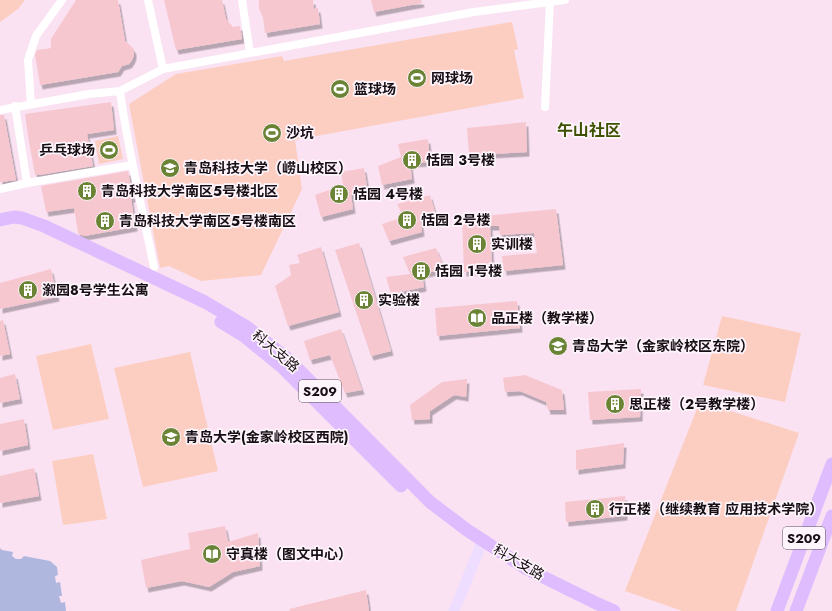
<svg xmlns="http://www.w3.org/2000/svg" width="832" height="611" viewBox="0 0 832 611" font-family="Jost,'Noto Sans SC',sans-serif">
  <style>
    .green { fill: #fccec1 }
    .water { fill: #b0b7de }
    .building { fill: #f7c7d0; filter: url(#shadow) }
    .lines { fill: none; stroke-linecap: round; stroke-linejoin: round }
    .street { stroke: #fff; stroke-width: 8 }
    .secondary { stroke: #eeddfe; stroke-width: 11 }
    .primary { stroke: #debcfe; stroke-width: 13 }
    .labels { text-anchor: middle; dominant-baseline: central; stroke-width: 3.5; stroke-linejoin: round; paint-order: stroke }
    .shield { fill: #fef4fb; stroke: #5b5359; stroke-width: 1 }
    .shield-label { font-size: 13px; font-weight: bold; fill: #150e13 }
    .poi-label { font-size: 14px; font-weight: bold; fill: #150e13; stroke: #fef4fb; text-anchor: start }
    .street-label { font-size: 14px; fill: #150e13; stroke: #fef4fb }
    .quarter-label { font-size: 16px; font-weight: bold; fill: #3d5100; stroke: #fef4fb }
  </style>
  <defs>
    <filter id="shadow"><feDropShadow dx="2.5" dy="4.5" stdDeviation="0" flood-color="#0004"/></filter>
  </defs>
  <rect width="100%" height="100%" fill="#fae2f3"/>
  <path class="green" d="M 0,0 L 25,0 L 18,9 L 0,22 Z
    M 512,22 L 518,49 L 514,50 L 524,98 L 295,140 L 302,189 L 261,275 L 201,281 L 169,266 L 160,268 L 129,104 L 176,74 L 282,56 L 284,61 Z
    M 118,136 L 123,159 L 99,164 L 95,141 Z
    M 722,316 L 801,333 L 785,402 L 703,385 Z
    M 91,344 L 109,419 L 53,430 L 36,356 Z
    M 190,352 L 218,471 L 143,487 L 114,368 Z
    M 700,401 L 799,433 L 736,611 L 682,611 L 625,591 Z
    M 93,454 L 107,519 L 63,525 L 52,461 Z"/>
  <path class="water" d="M 0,548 L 2,550 L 13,552 L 12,556 L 16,559 L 21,559 L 24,556 L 50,561 L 57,567 L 58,575 L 55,576 L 56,583 L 60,582 L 62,596 L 59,596 L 61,603 L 65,602 L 66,611 L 0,611 Z"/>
  <path class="building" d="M 76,0 L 118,0 L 125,41 L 132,47 L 134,50 L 134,55 L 132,60 L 129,64 L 122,66 L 118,72 L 40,85 L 35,55 L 37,50 L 51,48 L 51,39 Z
    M 164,0 L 222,0 L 226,19 L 233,27 L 240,26 L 242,39 L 176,50 Z
    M 259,0 L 313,0 L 314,9 L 318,8 L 320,24 L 265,33 L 263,17 L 259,9 Z
    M 371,0 L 421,0 L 422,3 L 374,12 Z
    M 111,102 L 114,130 L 87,134 L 93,166 L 39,175 L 39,174 L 35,175 L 29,142 L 25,114 Z
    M 0,115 L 4,115 L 16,180 L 0,182 Z
    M 526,122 L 527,152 L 469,155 L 467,128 Z
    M 428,139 L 430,162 L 410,163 L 412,179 L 382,185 L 378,166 L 401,157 L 398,144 Z
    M 364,168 L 368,193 L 351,195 L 353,209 L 321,217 L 315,195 L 343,185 L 341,172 Z
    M 128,171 L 133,198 L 131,198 L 135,227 L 84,236 L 78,233 L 74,208 L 46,212 L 41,186 Z
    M 430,195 L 436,216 L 420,217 L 422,232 L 389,241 L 382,224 L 404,217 L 397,204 Z
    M 556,209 L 563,265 L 504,271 L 502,256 L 537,253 L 534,233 L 500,235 L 499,226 L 490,226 L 492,270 L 464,272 L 462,218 Z
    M 359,243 L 391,351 L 371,356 L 335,250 Z
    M 321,247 L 339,312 L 288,326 L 275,286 L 291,275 L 289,265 L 300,263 L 297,255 Z
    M 436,248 L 444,269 L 422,274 L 424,287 L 391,294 L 386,277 L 410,274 L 403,257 Z
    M 51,269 L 57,297 L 0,309 L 0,283 Z
    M 517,301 L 520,328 L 437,336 L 435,308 Z
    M 3,320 L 10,354 L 0,356 L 0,321 Z
    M 341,329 L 362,390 L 345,393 L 330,355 L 310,360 L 304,341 Z
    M 15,374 L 20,399 L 0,403 L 0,378 Z
    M 525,375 L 562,390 L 564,410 L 548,410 L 546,402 L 520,391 L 505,392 L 503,378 Z
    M 467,379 L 466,397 L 454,395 L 430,411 L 430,419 L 412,420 L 410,405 L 442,382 Z
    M 641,389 L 640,417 L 590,420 L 588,392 Z
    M 24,419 L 28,445 L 0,451 L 0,424 Z
    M 624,443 L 623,464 L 576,470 L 576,450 Z
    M 34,468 L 39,496 L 0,503 L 0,476 Z
    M 625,496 L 625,516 L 566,522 L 565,502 Z
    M 225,526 L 228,542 L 258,533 L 260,566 L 233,572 L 209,587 L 182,581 L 146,588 L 141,560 L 190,549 L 188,533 Z
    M 366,590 L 369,611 L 290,611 L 289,609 Z"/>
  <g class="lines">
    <path class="street" d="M 148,0 L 163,69
      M 242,0 L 250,53
      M 120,91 C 128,151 142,208 154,267
      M 31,104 L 28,60 L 36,36 L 62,0
      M 15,106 L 27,183
      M 545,107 L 550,0
      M 0,110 L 89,94 L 120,91 L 163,69 L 474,12 L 565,0
      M 0,189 L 27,183 L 132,165"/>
    <path class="secondary" d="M 454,611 L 483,540"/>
    <path class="primary" d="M 0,220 L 14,217 L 22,218 L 44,226 L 205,302 L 247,327 L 288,359 L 430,502 L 467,530 L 527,569 L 598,604 L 614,611
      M 221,322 L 244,336 L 282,367 L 401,486
      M 777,611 L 832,464
      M 796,611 L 832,516"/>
  </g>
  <defs>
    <g id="stadium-disc" transform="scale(1)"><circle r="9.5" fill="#6b8335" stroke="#fef4fb"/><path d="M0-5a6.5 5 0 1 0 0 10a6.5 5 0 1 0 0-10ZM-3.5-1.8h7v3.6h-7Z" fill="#fff"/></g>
    <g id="building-disc" transform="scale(1)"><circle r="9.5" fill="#6b8335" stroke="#fef4fb"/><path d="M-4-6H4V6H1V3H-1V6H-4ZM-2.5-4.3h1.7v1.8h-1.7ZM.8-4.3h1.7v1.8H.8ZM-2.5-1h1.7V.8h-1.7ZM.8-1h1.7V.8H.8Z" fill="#fff"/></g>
    <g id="university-disc" transform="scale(1)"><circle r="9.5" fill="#6b8335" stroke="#fef4fb"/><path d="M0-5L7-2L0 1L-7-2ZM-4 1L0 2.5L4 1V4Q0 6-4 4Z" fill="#fff"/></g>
    <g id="library-disc" transform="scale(1)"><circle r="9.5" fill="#6b8335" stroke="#fef4fb"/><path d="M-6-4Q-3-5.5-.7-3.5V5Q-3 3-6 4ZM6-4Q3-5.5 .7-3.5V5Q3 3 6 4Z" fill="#fff"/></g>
  </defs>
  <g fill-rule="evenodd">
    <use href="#stadium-disc" x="417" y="78"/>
    <use href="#stadium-disc" x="340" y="89"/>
    <use href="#stadium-disc" x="272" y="133"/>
    <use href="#stadium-disc" x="109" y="150"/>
    <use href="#building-disc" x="412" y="160"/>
    <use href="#university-disc" x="170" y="168"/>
    <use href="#building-disc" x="87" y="191"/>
    <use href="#building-disc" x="339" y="194"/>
    <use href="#building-disc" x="407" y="220"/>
    <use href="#building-disc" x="105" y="221"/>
    <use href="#building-disc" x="477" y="244"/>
    <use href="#building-disc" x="421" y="271"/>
    <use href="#building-disc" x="28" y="290"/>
    <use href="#building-disc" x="364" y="300"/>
    <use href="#library-disc" x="477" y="318"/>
    <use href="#university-disc" x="558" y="346"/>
    <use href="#building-disc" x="615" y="404"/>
    <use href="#university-disc" x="171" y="437"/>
    <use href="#building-disc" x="595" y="509"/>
    <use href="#library-disc" x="212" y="554"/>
  </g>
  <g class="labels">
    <g class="shield">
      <rect x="299" y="380" width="42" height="22" rx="3"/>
      <rect x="783" y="527" width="42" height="22" rx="3"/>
    </g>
    <g class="shield-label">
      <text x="320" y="391">S209</text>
      <text x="804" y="538">S209</text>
    </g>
    <g class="poi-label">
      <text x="431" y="78">网球场</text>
      <text x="354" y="89">篮球场</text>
      <text x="286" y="133">沙坑</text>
      <text x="95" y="150" text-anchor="end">乒乓球场</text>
      <text x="426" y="160">恬园 3号楼</text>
      <text x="184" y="168">青岛科技大学（崂山校区）</text>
      <text x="101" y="191">青岛科技大学南区5号楼北区</text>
      <text x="353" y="194">恬园 4号楼</text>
      <text x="421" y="220">恬园 2号楼</text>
      <text x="119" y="221">青岛科技大学南区5号楼南区</text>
      <text x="491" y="244">实训楼</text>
      <text x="435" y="271">恬园 1号楼</text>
      <text x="42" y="290">溆园8号学生公寓</text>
      <text x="378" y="300">实验楼</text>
      <text x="491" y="318">品正楼（教学楼）</text>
      <text x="572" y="346">青岛大学（金家岭校区东院）</text>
      <text x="629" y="404">思正楼（2号教学楼）</text>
      <text x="185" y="437">青岛大学(金家岭校区西院)</text>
      <text x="609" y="509">行正楼（继续教育 应用技术学院）</text>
      <text x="226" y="554">守真楼（图文中心）</text>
    </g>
    <g class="street-label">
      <text transform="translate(276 351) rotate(40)">科大支路</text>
      <text transform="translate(519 562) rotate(30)">科大支路</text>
    </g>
    <g class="quarter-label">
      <text x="589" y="130">午山社区</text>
    </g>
  </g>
</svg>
